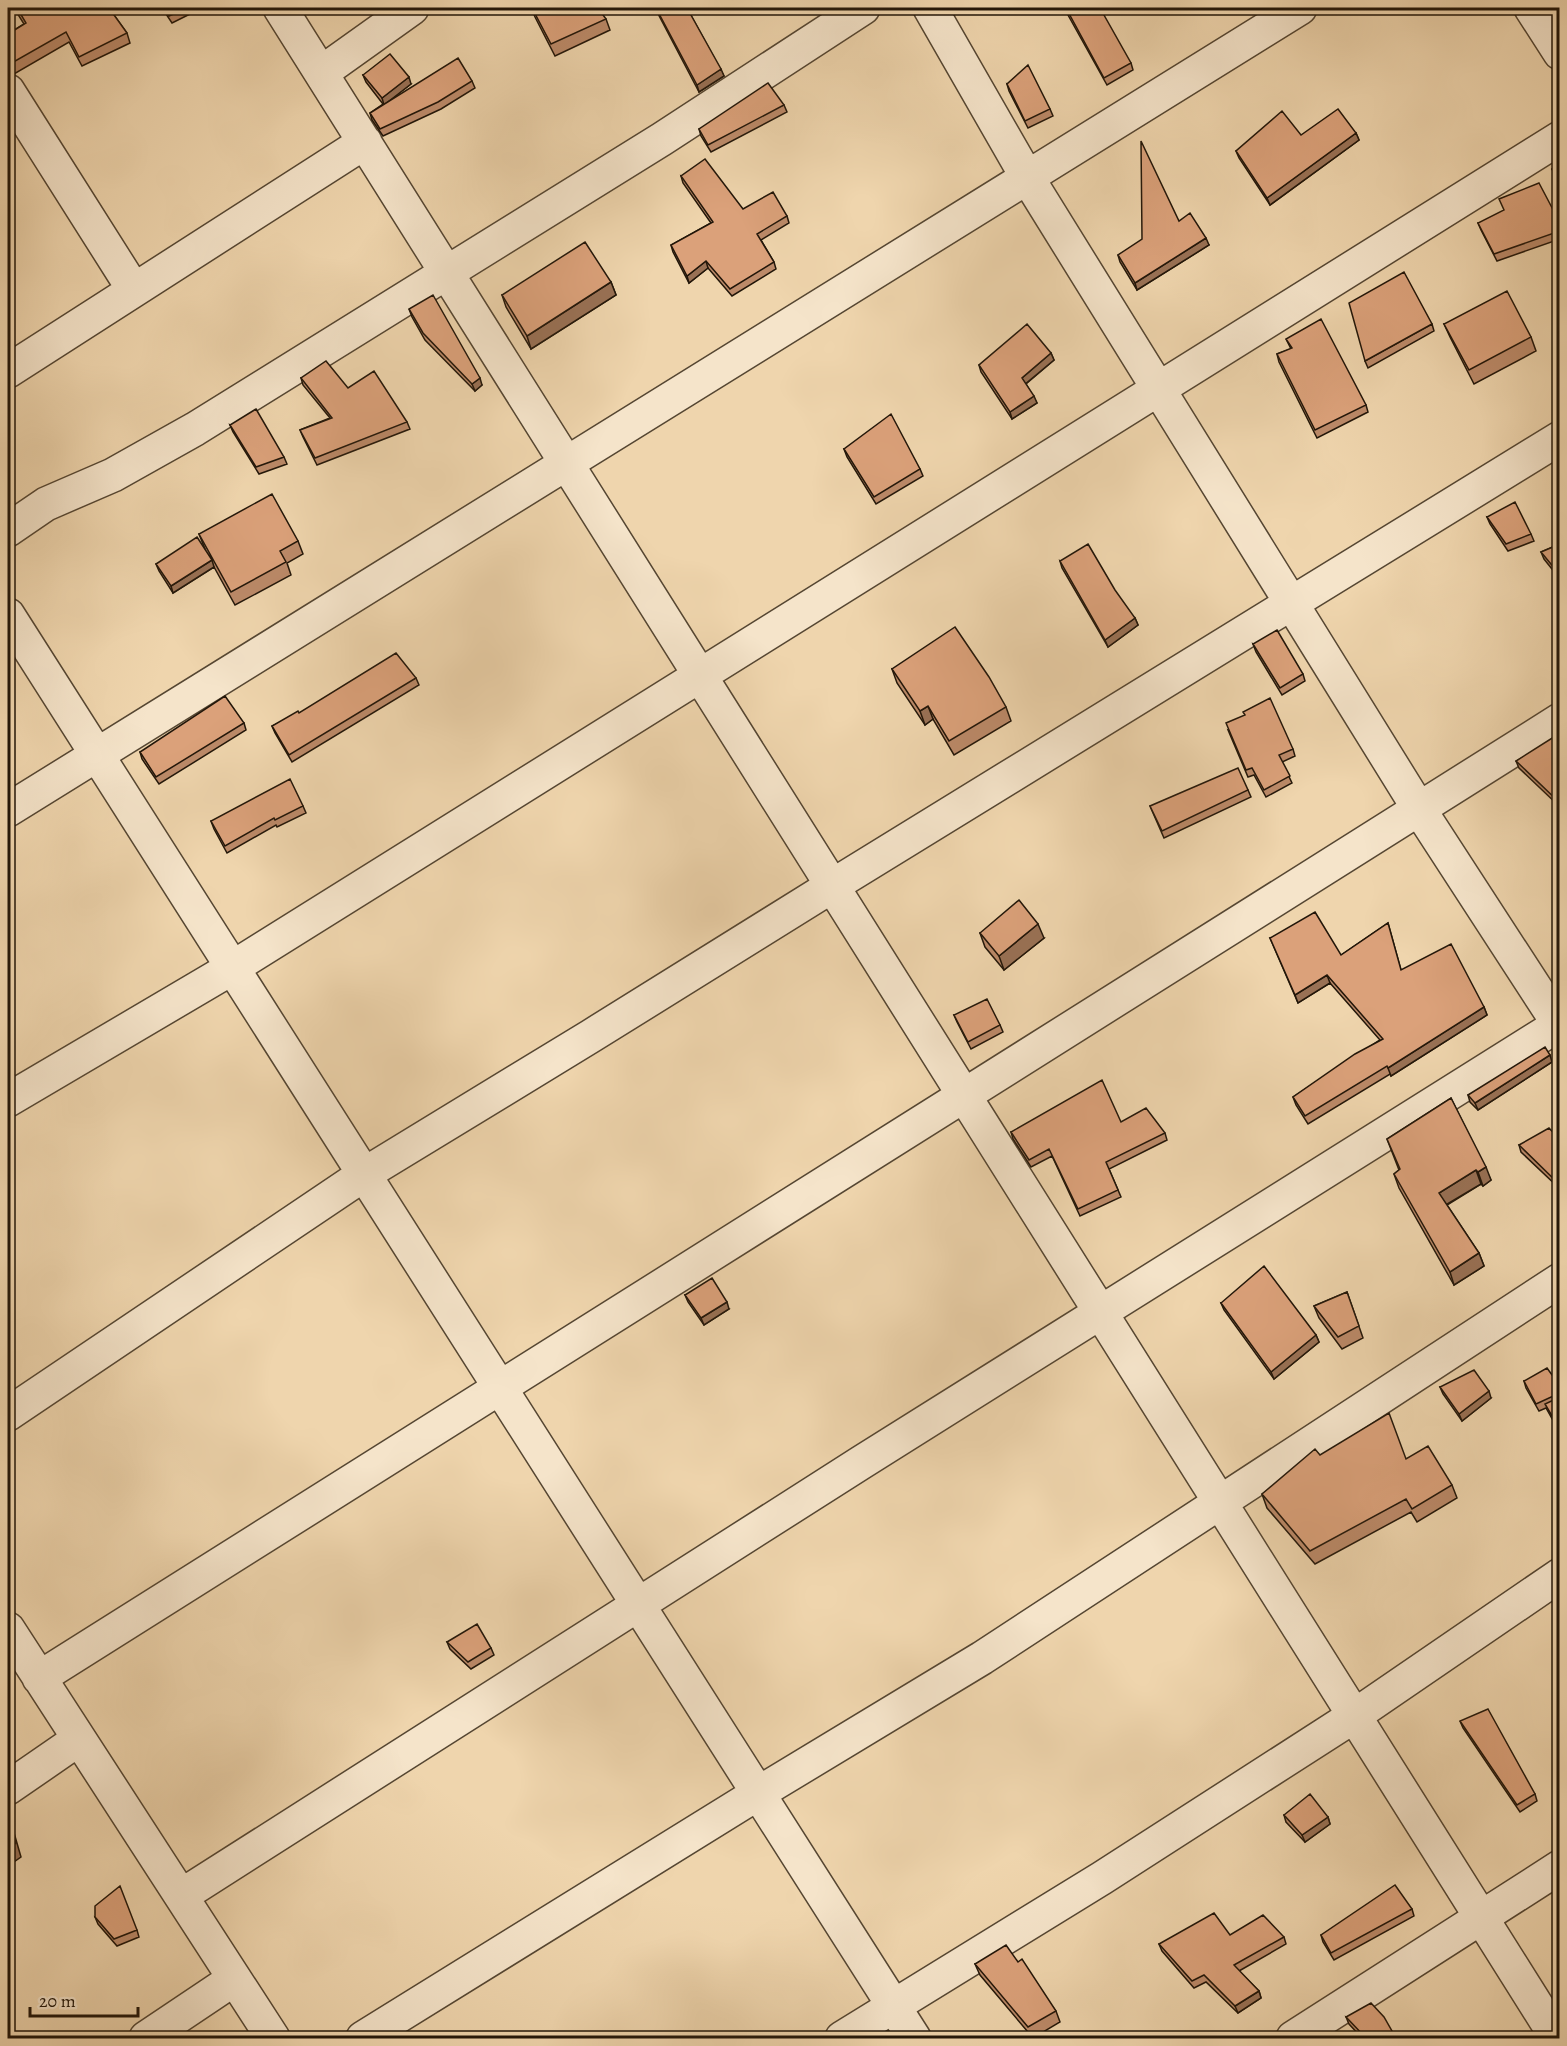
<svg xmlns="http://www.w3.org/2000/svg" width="1567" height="2046" viewBox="0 0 1567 2046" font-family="Alegreya,serif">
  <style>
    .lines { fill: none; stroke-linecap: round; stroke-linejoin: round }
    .street-casing { stroke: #554632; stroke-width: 36 }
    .street { stroke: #f5e4ca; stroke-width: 33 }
    .wall { fill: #bc8a69; stroke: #221609; stroke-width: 1.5 }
    .shaded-wall { fill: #997155; stroke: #221609; stroke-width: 1.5 }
    .building { fill: #dba17a; stroke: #221609; stroke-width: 1.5 }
  </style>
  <rect width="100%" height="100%" fill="#efd5ad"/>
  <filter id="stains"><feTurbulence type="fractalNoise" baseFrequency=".00333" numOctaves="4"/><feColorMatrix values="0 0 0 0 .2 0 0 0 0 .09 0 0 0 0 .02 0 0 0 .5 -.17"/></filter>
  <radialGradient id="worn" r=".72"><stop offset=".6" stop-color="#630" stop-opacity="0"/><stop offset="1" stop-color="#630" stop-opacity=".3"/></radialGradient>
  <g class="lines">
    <g class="street-casing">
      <path id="street" d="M 280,8 L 1557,2038
        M 930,8 L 1027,177 L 1419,809 L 1560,1026
        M 1531,8 L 1560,53
        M 321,73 L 412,8
        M 8,91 L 134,290
        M 8,371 L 365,142
        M 8,530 L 46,504 L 113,475 L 195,429 L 662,139 L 863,8
        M 8,615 L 914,2038
        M 8,810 L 1300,8
        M 8,1100 L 232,968 L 1560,138
        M 8,1414 L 363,1175 L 591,1036 L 832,886 L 1560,438
        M 8,1629 L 273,2038
        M 39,1678 L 1560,720
        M 8,1788 L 79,1739
        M 181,1896 L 862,1462 L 1560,1024
        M 146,2038 L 234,1979
        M 363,2038 L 757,1794 L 982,1658 L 1560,1280
        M 842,2038 L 1102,1878 L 1354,1716 L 1560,1575
        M 1293,2038 L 1560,1867"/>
    </g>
    <use href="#street" class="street"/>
  </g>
  <path class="wall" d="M 14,8 L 109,8 L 127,33 L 130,43 L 82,66 L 69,42 L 14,74 L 8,73 L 8,34 L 24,24 Z
    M 162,8 L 195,8 L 196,11 L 172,23 Z
    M 531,8 L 606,19 L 610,30 L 555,56 L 535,17 Z
    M 655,8 L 687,8 L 724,76 L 699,92 Z
    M 1066,8 L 1131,63 L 1133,70 L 1107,85 L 1068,15 Z
    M 363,75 L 411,84 L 394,97 L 472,81 L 475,88 L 441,109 L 383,136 L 372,120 L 370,113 L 383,104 L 366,82 Z
    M 1007,84 L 1050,109 L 1053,116 L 1028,128 L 1009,91 Z
    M 784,105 L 787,112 L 711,152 L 701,136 L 699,129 Z
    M 1356,133 L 1359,140 L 1270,205 L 1239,158 L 1236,151 L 1301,135 Z
    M 1560,165 L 1560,184 L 1555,176 L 1552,169 Z
    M 681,176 L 743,209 L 787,216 L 789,223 L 761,240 L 774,262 L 776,269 L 732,296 L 708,268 L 689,283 L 673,252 L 671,245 L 711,223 L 683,183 Z
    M 1179,221 L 1209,245 L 1137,290 L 1120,262 L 1118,255 Z
    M 1478,223 L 1560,223 L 1560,239 L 1497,261 L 1481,230 Z
    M 611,282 L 616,295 L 531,349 L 506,307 L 502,295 Z
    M 409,309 L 482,385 L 475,391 L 425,340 L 412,317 Z
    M 1432,324 L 1434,331 L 1368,368 L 1365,361 Z
    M 1444,324 L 1531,337 L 1536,351 L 1474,384 L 1450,337 Z
    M 1286,339 L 1366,405 L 1368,412 L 1317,438 L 1279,362 L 1277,354 L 1291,349 Z
    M 1051,353 L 1054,360 L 1026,384 L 1037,403 L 1012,419 L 981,372 L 979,365 Z
    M 301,378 L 348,388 L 407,422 L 410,429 L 317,465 L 303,437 L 300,430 L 330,418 L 303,385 Z
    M 230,425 L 284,457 L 287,464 L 259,474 L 233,432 Z
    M 844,449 L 920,469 L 923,476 L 876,504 L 847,457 Z
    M 1487,517 L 1531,534 L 1534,541 L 1508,551 L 1490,524 Z
    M 199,534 L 298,541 L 303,554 L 287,563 L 291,575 L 235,605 L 214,567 L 173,593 L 159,571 L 156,564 L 205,549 Z
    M 1560,544 L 1560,579 L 1544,559 L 1541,552 Z
    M 1060,561 L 1135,618 L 1138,625 L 1108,647 L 1062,568 Z
    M 1253,644 L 1303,674 L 1305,681 L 1282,695 L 1256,652 Z
    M 892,669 L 1006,707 L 1011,721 L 954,755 L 933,719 L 925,725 L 897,683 Z
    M 416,678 L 419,685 L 292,762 L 275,733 L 272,726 L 299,713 Z
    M 244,723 L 246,730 L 159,784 L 142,759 L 140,752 Z
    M 1228,730 L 1293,749 L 1295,756 L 1282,762 L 1292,783 L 1266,797 L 1254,775 L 1248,777 Z
    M 1560,737 L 1560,807 L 1519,768 L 1516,761 Z
    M 1248,790 L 1251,797 L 1164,838 L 1150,806 Z
    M 303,806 L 306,813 L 277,827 L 276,825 L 227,853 L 214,829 L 211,821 Z
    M 1388,923 L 1401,970 L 1484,1007 L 1487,1015 L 1391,1076 L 1390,1074 L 1308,1124 L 1296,1105 L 1293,1097 L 1380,1040 L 1330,983 L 1298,1003 L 1270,938 L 1341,955 Z
    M 980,933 L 1044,938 L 1004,970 L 985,947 Z
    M 954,1015 L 1000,1025 L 1003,1032 L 971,1049 L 957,1022 Z
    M 1552,1062 L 1478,1110 L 1470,1102 L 1468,1095 Z
    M 1451,1098 L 1491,1180 L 1483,1186 L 1481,1184 L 1447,1205 L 1479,1253 L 1484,1266 L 1454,1285 L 1399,1188 L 1394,1174 L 1399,1170 L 1387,1139 Z
    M 1121,1122 L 1165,1133 L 1167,1140 L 1109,1169 L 1121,1197 L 1080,1216 L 1052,1156 L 1031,1167 L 1013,1139 L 1011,1132 Z
    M 1560,1140 L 1560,1189 L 1521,1152 L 1519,1145 Z
    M 1347,1292 L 1363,1338 L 1342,1349 L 1319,1318 L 1314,1306 Z
    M 685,1295 L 729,1309 L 704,1325 L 688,1302 Z
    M 1221,1303 L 1316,1335 L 1319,1342 L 1274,1379 L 1224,1310 Z
    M 1524,1381 L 1560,1386 L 1560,1433 L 1546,1408 L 1539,1411 L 1526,1388 Z
    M 1440,1387 L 1491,1398 L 1462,1421 L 1443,1394 Z
    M 1320,1455 L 1406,1459 L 1452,1485 L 1457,1498 L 1417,1522 L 1411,1512 L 1315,1564 L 1267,1508 L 1262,1494 Z
    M 447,1642 L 491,1648 L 494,1655 L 471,1669 L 450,1649 Z
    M 1460,1721 L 1535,1794 L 1537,1801 L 1520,1812 L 1463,1728 Z
    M 1284,1815 L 1328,1817 L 1330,1824 L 1305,1842 L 1286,1822 Z
    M 1412,1909 L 1414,1916 L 1334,1960 L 1323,1942 L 1321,1935 Z
    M 95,1917 L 137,1930 L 139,1937 L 117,1946 L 98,1924 Z
    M 1230,1935 L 1284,1937 L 1286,1944 L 1239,1971 L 1259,1991 L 1261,1998 L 1238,2013 L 1206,1982 L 1194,1988 L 1162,1951 L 1159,1944 Z
    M 1018,1962 L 1056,2011 L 1060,2022 L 1033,2038 L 980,1975 L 975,1964 Z
    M 1346,2017 L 1396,2038 L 1362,2038 L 1349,2024 Z"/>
  <path class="shaded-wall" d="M 721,69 L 724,76 L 699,92 L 697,85 Z
    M 409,77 L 411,84 L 384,105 L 382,98 Z
    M 1356,133 L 1359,140 L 1270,205 L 1267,198 Z
    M 1206,238 L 1209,245 L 1137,290 L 1135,283 Z
    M 706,261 L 708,268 L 689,283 L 687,276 Z
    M 611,282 L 616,295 L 531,349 L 527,336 Z
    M 1051,353 L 1054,360 L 1024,385 L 1022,378 Z
    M 480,378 L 482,385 L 475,391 L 472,384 Z
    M 1034,396 L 1037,403 L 1012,419 L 1010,412 Z
    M 212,560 L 214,567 L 173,593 L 171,586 Z
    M 1135,618 L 1138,625 L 1108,647 L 1105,640 Z
    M 928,706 L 933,719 L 925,725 L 920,711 Z
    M 1038,924 L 1044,938 L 1004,970 L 999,956 Z
    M 1327,975 L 1330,983 L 1298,1003 L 1295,995 Z
    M 1484,1007 L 1487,1015 L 1391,1076 L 1388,1068 Z
    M 1550,1055 L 1552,1062 L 1478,1110 L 1475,1103 Z
    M 1486,1167 L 1491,1180 L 1483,1186 L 1478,1172 Z
    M 1476,1170 L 1481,1184 L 1444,1206 L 1439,1193 Z
    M 1479,1253 L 1484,1266 L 1454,1285 L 1450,1272 Z
    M 727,1302 L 729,1309 L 704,1325 L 701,1318 Z
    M 1316,1335 L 1319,1342 L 1274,1379 L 1271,1372 Z
    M 1489,1391 L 1491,1398 L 1462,1421 L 1459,1414 Z
    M 8,1812 L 21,1857 L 8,1866 Z
    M 1328,1817 L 1330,1824 L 1305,1842 L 1302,1835 Z
    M 1259,1991 L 1261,1998 L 1238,2013 L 1235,2006 Z"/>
  <path class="building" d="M 17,8 L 109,8 L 127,33 L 79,57 L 66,32 L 10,64 L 8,64 L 8,34 L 26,23 Z
    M 164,8 L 187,8 L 169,16 Z
    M 532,8 L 598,8 L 606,19 L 551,44 Z
    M 656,8 L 687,8 L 721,69 L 697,85 Z
    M 1066,8 L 1100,8 L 1131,63 L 1104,78 Z
    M 390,54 L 409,77 L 382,98 L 363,75 Z
    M 458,58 L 472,81 L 438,102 L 380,129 L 370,113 Z
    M 1028,65 L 1050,109 L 1025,121 L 1007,84 Z
    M 768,83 L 784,105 L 708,145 L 699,129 Z
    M 1338,109 L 1356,133 L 1267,198 L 1236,151 L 1282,111 L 1301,135 Z
    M 1141,141 L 1179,221 L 1190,213 L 1206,238 L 1135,283 L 1118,255 L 1142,239 Z
    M 705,159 L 743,209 L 773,192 L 787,216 L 757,234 L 774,262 L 730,289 L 706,261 L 687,276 L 671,245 L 713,222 L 681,176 Z
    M 1560,165 L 1560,181 L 1552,169 Z
    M 1539,183 L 1560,223 L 1560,231 L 1494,254 L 1478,223 L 1504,210 L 1499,199 Z
    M 585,242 L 611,282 L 527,336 L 502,295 Z
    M 1404,272 L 1432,324 L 1365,361 L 1349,303 Z
    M 1507,291 L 1531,337 L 1469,370 L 1444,324 Z
    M 433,295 L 480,378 L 472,384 L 423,333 L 409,309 Z
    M 1321,319 L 1366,405 L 1315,430 L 1277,354 L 1292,348 L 1286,339 Z
    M 1027,324 L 1051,353 L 1022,378 L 1034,396 L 1010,412 L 979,365 Z
    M 326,361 L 348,388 L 374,371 L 407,422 L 315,458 L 300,430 L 332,418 L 301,378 Z
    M 256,409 L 284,457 L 256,467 L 230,425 Z
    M 891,414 L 920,469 L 874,497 L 844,449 Z
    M 272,494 L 298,541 L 280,551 L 286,562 L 231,592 L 199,534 Z
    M 1515,502 L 1531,534 L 1506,544 L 1487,517 Z
    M 197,537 L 212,560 L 171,586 L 156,564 Z
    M 1088,544 L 1115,590 L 1135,618 L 1105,640 L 1060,561 Z
    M 1560,544 L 1560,575 L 1541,552 Z
    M 955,627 L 989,677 L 1006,707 L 949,741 L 928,706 L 920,711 L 892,669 Z
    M 1277,630 L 1303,674 L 1280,688 L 1253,644 Z
    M 396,653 L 416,678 L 289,755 L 272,726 L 298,711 L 299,713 Z
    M 225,696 L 244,723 L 156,777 L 140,752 Z
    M 1270,698 L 1293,749 L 1279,755 L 1290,776 L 1264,790 L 1252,768 L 1246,770 L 1226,723 L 1245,715 L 1243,712 Z
    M 1557,735 L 1560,737 L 1560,803 L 1516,761 Z
    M 1238,768 L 1248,790 L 1162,831 L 1150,806 Z
    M 290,779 L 303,806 L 275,820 L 274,818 L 225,846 L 211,821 Z
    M 1019,900 L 1038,924 L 999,956 L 980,933 Z
    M 1315,912 L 1341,955 L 1388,923 L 1401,970 L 1451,944 L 1484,1007 L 1388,1068 L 1387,1066 L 1305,1116 L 1293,1097 L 1355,1054 L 1383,1039 L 1327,975 L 1295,995 L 1270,938 Z
    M 987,999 L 1000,1025 L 968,1042 L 954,1015 Z
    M 1545,1047 L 1550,1055 L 1475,1103 L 1468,1095 Z
    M 1102,1080 L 1121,1122 L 1146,1108 L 1165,1133 L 1106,1162 L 1118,1190 L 1078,1209 L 1049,1149 L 1029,1160 L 1011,1132 Z
    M 1451,1098 L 1486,1167 L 1478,1172 L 1476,1170 L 1439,1193 L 1479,1253 L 1450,1272 L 1394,1174 L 1400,1169 L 1387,1139 Z
    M 1549,1128 L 1560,1140 L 1560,1185 L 1519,1145 Z
    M 1264,1266 L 1316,1335 L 1271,1372 L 1221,1303 Z
    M 712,1278 L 727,1302 L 701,1318 L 685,1295 Z
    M 1347,1292 L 1359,1326 L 1338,1337 L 1314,1306 Z
    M 1547,1368 L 1560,1386 L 1560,1393 L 1536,1404 L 1524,1381 Z
    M 1474,1370 L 1489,1391 L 1459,1414 L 1440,1387 Z
    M 1560,1397 L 1560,1428 L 1559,1428 L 1545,1404 Z
    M 1389,1413 L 1406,1459 L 1428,1446 L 1452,1485 L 1412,1509 L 1406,1499 L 1310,1551 L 1262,1494 L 1315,1449 L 1320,1455 Z
    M 477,1624 L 491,1648 L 468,1662 L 447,1642 Z
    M 1488,1709 L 1535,1794 L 1517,1805 L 1460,1721 Z
    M 1310,1794 L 1328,1817 L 1302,1835 L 1284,1815 Z
    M 8,1815 L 16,1843 L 8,1849 Z
    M 1395,1885 L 1412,1909 L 1331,1953 L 1321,1935 Z
    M 120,1886 L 137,1930 L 114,1939 L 95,1917 L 95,1906 Z
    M 1214,1913 L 1230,1935 L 1263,1915 L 1284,1937 L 1234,1965 L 1259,1991 L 1235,2006 L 1204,1975 L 1192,1981 L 1159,1944 Z
    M 1006,1945 L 1018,1962 L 1022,1959 L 1056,2011 L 1028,2027 L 975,1964 Z
    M 1371,2003 L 1384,2017 L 1396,2038 L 1366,2038 L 1346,2017 Z"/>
  <rect width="1567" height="2046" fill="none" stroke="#efd5ad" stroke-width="30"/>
  <rect x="9" y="9" width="1549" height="2028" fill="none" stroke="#221609" stroke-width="3"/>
  <rect x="15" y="15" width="1537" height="2016" fill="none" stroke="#221609" stroke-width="1.5"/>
  <path d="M30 2007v9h108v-9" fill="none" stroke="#221609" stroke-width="3"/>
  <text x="39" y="2007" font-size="18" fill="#221609" stroke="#f5e4ca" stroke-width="4.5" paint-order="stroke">20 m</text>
  <rect width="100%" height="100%" filter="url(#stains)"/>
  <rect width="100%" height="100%" fill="url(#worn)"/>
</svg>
